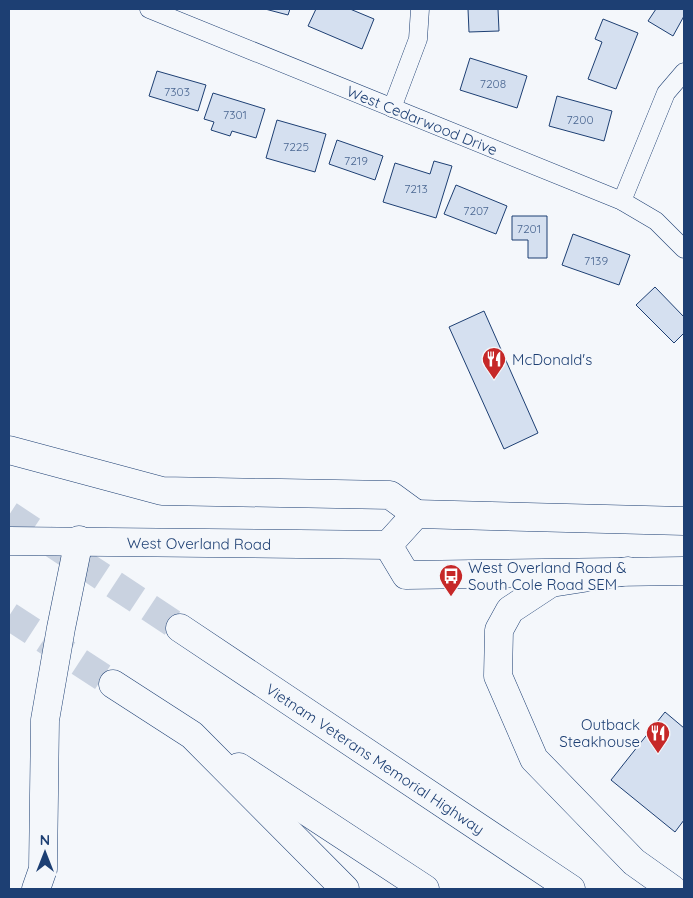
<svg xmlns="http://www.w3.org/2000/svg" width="693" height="898" viewBox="0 0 693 898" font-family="Quicksand,sans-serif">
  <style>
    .building { fill: #d5e0f0; stroke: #1d3f73 }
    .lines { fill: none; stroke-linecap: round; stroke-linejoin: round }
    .highway-tunnel { stroke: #c9d2e0; stroke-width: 28; stroke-dasharray: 28 14; stroke-linecap: butt }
    .street-casing { stroke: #1d3f73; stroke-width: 19 }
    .primary-casing { stroke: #1d3f73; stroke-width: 29 }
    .highway-casing { stroke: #1d3f73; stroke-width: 29 }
    .street { stroke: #f4f7fb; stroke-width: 18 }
    .primary { stroke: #f4f7fb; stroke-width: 28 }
    .highway { stroke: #f4f7fb; stroke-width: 28 }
    .labels { text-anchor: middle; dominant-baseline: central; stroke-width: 4; stroke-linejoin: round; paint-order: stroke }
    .number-label { font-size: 12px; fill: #4b6792 }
    .street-label { font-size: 15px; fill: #1d3f73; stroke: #f4f7fb }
    .poi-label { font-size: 15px; fill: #1d3f73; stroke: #f4f7fb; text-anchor: start }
  </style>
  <rect width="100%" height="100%" fill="#f4f7fb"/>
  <path class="building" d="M 265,9 L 290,9 L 288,15 Z
    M 316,9 L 350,9 L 374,19 L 362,49 L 308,26 Z
    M 468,9 L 498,9 L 499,31 L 469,32 Z
    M 656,9 L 684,9 L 684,16 L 673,36 L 648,21 Z
    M 603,19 L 638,33 L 616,89 L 588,79 L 602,42 L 595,39 Z
    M 470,58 L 527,76 L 517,108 L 460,90 Z
    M 157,71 L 206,85 L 198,111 L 149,96 Z
    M 213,93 L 265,109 L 256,138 L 232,131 L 230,136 L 211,130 L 214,122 L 204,119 Z
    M 557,96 L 612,111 L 604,141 L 549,126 Z
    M 277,120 L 326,134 L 315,172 L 266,158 Z
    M 337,140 L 383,156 L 375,180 L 329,164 Z
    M 434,161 L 452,166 L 436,218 L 383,202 L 395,163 L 430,174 Z
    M 456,185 L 507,206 L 496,234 L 444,214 Z
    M 512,216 L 547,216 L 547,258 L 528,258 L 528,240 L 512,240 Z
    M 573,234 L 630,255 L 619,285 L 562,265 Z
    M 655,287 L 684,317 L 684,333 L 674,343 L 636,305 Z
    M 484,311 L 538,433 L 504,449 L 449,327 Z
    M 665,712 L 684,728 L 684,820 L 675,832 L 611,780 Z"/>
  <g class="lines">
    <path class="highway-tunnel" d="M 9,515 L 180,628
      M 9,616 L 113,684"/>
    <g class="street-casing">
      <g id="street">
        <path id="s1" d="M 149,9 L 622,201 L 656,221 L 684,249"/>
        <path d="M 392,108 L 418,39 L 420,9"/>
        <path d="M 622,201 L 666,93 L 684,72"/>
      </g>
    </g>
    <g class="primary-casing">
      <g id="primary">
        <path d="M 9,450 L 162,491 L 390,495 L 416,514"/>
        <path id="s2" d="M 9,541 L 388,545 L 416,514 L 684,521"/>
        <path d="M 388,545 L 406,575 L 684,571"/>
        <path d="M 36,889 L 43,869 L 45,720 L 61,628 L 79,540"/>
      </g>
    </g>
    <g class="highway-casing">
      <g id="highway">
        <path d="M 628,571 L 551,583 L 510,610 L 499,630 L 498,676 L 534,759 L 634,862 L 672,889"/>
        <path id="s3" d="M 180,628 L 571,889"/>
        <path d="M 113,684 L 192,735 L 345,889"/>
        <path d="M 239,767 L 425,889"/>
      </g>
    </g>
    <use href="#street" class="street"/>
    <use href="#primary" class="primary"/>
    <use href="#highway" class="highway"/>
  </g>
  <defs>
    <g id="restaurant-pin" transform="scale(1.25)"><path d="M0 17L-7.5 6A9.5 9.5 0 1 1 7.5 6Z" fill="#c62828" stroke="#f4f7fb"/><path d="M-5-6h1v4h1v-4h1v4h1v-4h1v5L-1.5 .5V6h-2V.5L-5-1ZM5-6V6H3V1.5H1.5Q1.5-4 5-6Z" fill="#fff"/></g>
    <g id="bus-pin" transform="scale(1.25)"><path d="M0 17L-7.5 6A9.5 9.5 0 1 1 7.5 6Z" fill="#c62828" stroke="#f4f7fb"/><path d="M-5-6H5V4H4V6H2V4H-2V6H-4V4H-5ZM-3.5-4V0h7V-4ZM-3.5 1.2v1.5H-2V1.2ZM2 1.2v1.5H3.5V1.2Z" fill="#fff"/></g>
  </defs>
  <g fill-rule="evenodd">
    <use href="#restaurant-pin" x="494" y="359"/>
    <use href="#bus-pin" x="451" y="576"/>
    <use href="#restaurant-pin" x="658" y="733"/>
  </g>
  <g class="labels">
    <g class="number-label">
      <text x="493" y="83">7208</text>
      <text x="177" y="91">7303</text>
      <text x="235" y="114">7301</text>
      <text x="580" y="119">7200</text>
      <text x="296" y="146">7225</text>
      <text x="356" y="160">7219</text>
      <text x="416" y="188">7213</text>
      <text x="476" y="210">7207</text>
      <text x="529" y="228">7201</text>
      <text x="596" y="260">7139</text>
    </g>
    <g class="street-label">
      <text stroke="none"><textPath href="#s1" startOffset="295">West Cedarwood Drive</textPath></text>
      <text stroke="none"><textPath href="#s2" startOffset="190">West Overland Road</textPath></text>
      <text stroke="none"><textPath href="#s3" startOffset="235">Vietnam Veterans Memorial Highway</textPath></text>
    </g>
    <g class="poi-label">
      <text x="512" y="359">McDonald's</text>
      <text x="468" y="567">West Overland Road &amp;<tspan x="468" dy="17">South Cole Road SEM</tspan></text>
      <text x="640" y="724" text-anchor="end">Outback<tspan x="640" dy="17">Steakhouse</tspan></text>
    </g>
  </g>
  <rect width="693" height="898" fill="none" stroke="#1d3f73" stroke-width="20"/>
  <g transform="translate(45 853)" stroke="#f4f7fb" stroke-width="4" paint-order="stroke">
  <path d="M0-4L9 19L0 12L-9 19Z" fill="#1d3f73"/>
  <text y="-8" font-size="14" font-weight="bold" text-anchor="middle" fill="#1d3f73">N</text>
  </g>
</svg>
